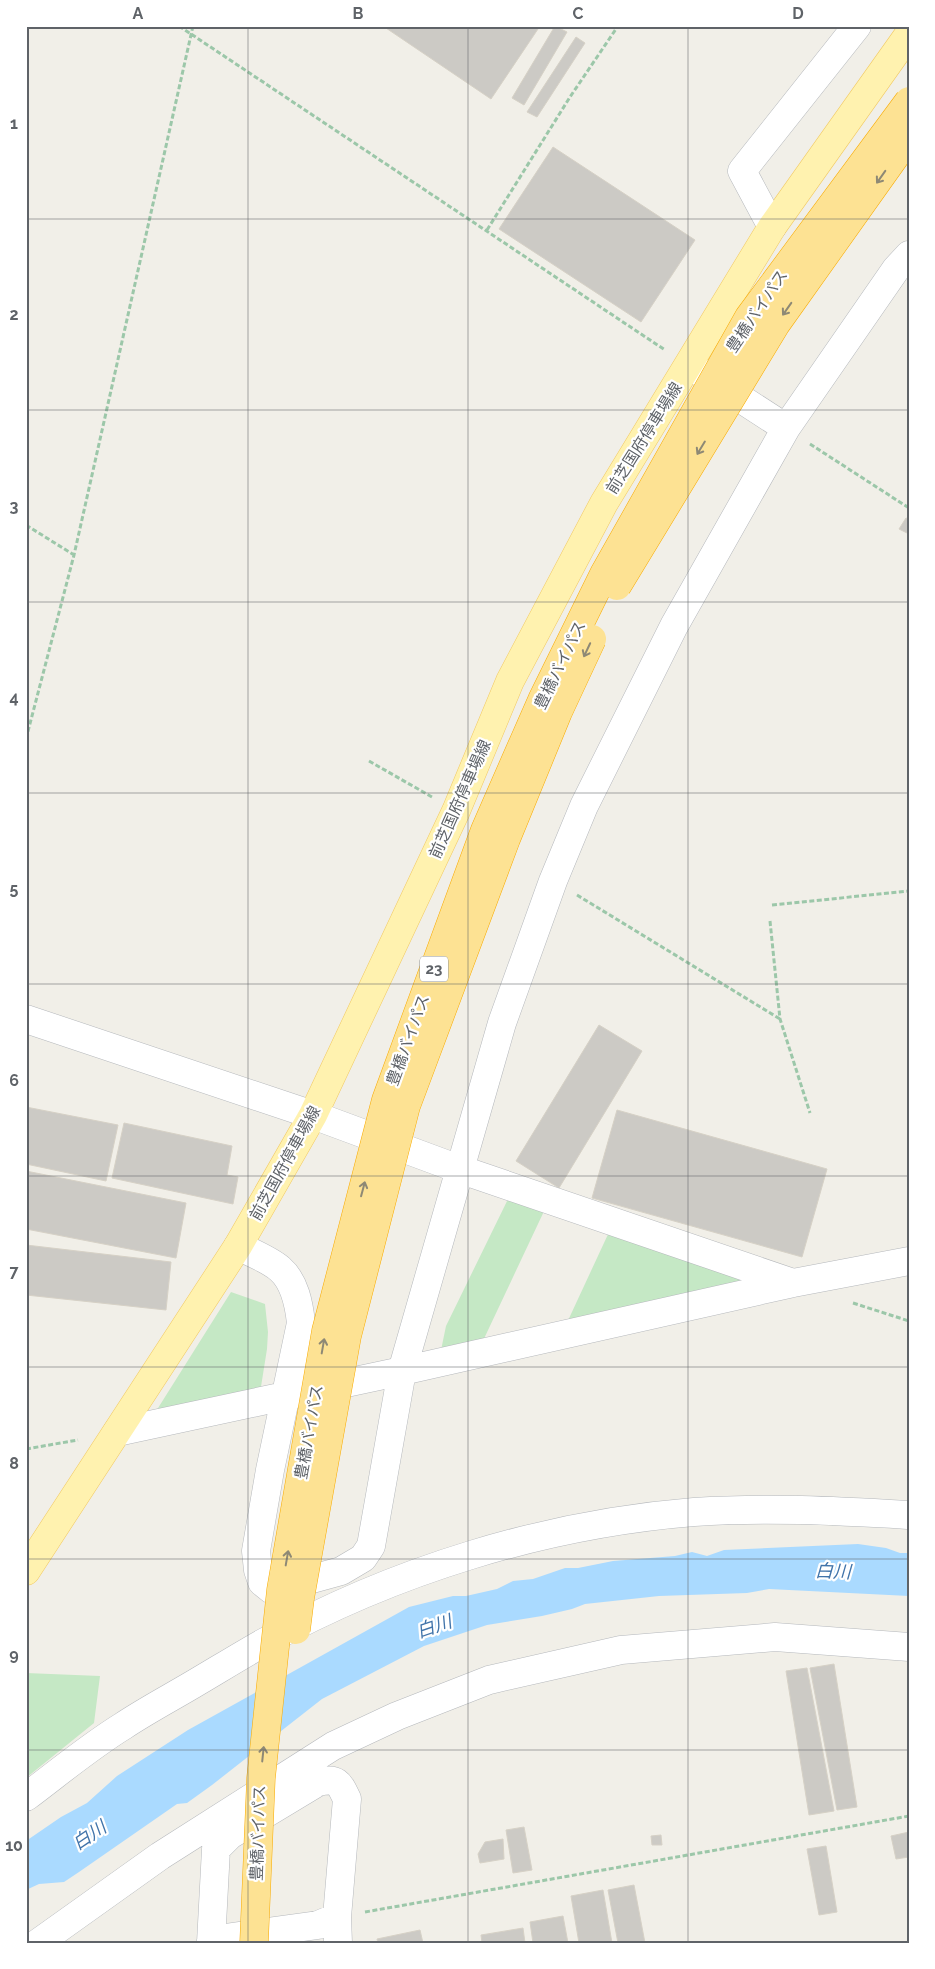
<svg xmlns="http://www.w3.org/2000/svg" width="935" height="1969" viewBox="0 0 935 1969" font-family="Raleway,'Noto Sans JP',sans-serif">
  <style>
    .green { fill: #c5e8c5 }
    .water { fill: #aadaff }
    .building { fill: #cccac5; stroke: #d6d1c6 }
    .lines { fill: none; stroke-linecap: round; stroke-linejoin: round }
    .minor-casing { stroke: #b5b8bc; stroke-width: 29 }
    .major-casing { stroke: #f2c960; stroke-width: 29 }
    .path { stroke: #9cc7a9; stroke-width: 3; stroke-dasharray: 5 2.5; stroke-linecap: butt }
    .minor { stroke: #fff; stroke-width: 28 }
    .major { stroke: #fff2af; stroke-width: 28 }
    .highway-bridge-casing { stroke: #f9ab00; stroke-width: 29; stroke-linecap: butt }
    .highway-bridge { stroke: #fde293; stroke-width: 28 }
    .oneway { stroke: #8e8975 }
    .grid { fill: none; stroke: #5f6368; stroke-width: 1; stroke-opacity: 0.55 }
    .labels { text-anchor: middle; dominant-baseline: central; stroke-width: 4.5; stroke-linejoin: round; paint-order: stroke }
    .shield { fill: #fff; stroke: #8f9295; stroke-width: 1 }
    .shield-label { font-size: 15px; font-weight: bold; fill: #5f6368 }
    .street-label { font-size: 16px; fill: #5f6368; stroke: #fff }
    .water-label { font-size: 18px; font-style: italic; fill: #4174aa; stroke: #fff }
    .neatline { fill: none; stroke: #5f6368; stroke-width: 2 }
    .grid-label { font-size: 16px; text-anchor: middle; font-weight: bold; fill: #5f6368 }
  </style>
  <rect width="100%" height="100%" fill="#f1efe8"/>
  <path class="green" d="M 510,1195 L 546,1207 L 481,1345 L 440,1355 L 446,1326 Z
    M 610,1230 L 757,1278 L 565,1327 Z
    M 231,1292 L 265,1304 L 268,1332 L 267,1349 L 260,1393 L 153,1416 Z
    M 26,1673 L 100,1676 L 94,1723 L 26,1778 Z"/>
  <path class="water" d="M 858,1544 L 886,1548 L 900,1553 L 909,1553 L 909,1596 L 769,1589 L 747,1593 L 659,1596 L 585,1604 L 572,1609 L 542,1616 L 487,1625 L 424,1646 L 322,1699 L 212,1785 L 187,1803 L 177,1804 L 79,1872 L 64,1882 L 39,1884 L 26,1890 L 26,1841 L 61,1817 L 87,1803 L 117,1776 L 188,1730 L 409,1607 L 453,1596 L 466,1596 L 497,1589 L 513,1581 L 533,1579 L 565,1568 L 578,1568 L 613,1561 L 675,1556 L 692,1552 L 707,1556 L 724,1550 Z"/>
  <path class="building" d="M 383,26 L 540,26 L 491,99 Z
    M 555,26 L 567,32 L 524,105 L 512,98 Z
    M 576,37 L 585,43 L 537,117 L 527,112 Z
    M 553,147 L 695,240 L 641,322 L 499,229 Z
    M 906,518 L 909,519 L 909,534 L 899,529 Z
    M 599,1025 L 642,1051 L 559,1188 L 516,1161 Z
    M 26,1107 L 118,1125 L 106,1181 L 26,1164 Z
    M 617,1110 L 827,1169 L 802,1257 L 592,1198 Z
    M 124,1123 L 232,1146 L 227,1175 L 238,1177 L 233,1204 L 112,1178 Z
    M 26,1171 L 186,1203 L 176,1258 L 26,1229 Z
    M 26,1245 L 171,1262 L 166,1310 L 26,1295 Z
    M 834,1664 L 857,1807 L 837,1810 L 810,1668 Z
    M 807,1668 L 834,1811 L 809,1815 L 786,1671 Z
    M 524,1827 L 532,1870 L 513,1873 L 506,1830 Z
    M 909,1832 L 909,1857 L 896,1859 L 891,1836 Z
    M 661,1835 L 662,1845 L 652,1845 L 651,1836 Z
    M 503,1839 L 504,1859 L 480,1863 L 478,1854 L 485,1842 Z
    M 826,1846 L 837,1912 L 819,1915 L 807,1849 Z
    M 634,1885 L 645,1943 L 618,1943 L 608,1890 Z
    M 603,1890 L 612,1943 L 579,1943 L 571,1896 Z
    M 563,1916 L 568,1943 L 533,1943 L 530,1922 Z
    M 523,1928 L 525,1943 L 482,1943 L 481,1935 Z
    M 420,1930 L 423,1943 L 378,1943 L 377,1939 Z"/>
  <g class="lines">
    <g class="minor-casing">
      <path id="minor" d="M 772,227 L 742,171 L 857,26
        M 689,365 L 786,428
        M 26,1019 L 313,1115 L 459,1169 L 793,1283
        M 238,1246 C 250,1252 270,1260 280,1269 C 295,1282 299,1304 301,1323 L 270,1470 L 256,1551 L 258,1570 L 262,1582 L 272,1590 L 341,1571 L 363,1558 L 371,1546 L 402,1371 L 502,1023 L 553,881 L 584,806 L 674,626 L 786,428 L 896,269 L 909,255
        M 117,1432 L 402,1371 L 793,1283 L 909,1261
        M 26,1797 C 58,1773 89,1747 123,1726 C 147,1710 172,1697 197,1682 C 219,1669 240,1656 263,1643 C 393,1571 544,1524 694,1512 C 766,1507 837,1511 909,1515
        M 211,1940 L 318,1925 L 337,1917
        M 38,1943 L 160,1856 L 333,1746 L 397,1716 L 489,1680 L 621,1650 L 775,1637 L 909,1647
        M 211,1943 L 216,1849 L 230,1835 L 318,1782 C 337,1778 339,1782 347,1799 L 337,1917 L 338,1943"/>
    </g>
    <g class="major-casing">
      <path id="major" d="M 26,1571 L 238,1246 L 313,1115 L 456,811 L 510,681 L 604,503 L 772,227 L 909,34"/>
    </g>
    <path class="path" d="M 179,26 L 665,350
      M 487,230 L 570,97 L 618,26
      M 810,444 L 909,508
      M 26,525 L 74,555
      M 26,739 L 74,555 L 193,26
      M 369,761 L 432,797
      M 577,895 L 780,1019
      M 772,905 L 909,891
      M 770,921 L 780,1019 L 810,1113
      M 853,1303 L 909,1321
      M 26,1449 L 78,1440
      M 365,1912 L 909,1816"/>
    <use href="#minor" class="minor"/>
    <use href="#major" class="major"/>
    <g class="highway-bridge-casing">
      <path id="highway-bridge" d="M 617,586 L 776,324 L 909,137
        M 296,1630 L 300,1598 L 347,1336 L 406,1106 L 506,839 L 558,712 L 592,639
        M 254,1943 L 261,1778 L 281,1590 L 326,1331 L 386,1100 L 485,830 L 542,700 L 604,574 L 749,317 L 909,101"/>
    </g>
    <use href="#highway-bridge" class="highway-bridge"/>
  </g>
  <defs><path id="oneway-shaft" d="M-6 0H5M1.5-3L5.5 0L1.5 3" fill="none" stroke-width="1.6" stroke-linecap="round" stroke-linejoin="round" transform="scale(1.25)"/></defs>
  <g class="oneway">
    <use href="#oneway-shaft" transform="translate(881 177) rotate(125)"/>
    <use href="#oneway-shaft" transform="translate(787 309) rotate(125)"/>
    <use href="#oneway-shaft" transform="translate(701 448) rotate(121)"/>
    <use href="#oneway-shaft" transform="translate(587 650) rotate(115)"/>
    <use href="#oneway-shaft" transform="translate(363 1189) rotate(-75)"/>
    <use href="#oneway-shaft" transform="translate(323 1346) rotate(-80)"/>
    <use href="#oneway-shaft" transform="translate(287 1558) rotate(-80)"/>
    <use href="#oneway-shaft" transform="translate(263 1754) rotate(-84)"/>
  </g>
  <path class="grid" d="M 248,26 L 248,1943M 468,26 L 468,1943M 688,26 L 688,1943M 26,219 L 909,219M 26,410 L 909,410M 26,602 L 909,602M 26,793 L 909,793M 26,984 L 909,984M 26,1176 L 909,1176M 26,1367 L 909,1367M 26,1559 L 909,1559M 26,1750 L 909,1750"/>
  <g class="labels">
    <rect class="shield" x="420" y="956.5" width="28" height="25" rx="4"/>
    <g class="shield-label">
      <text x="434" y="969">23</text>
    </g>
    <g class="street-label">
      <text transform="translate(757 311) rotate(-56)">豊橋バイパス</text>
      <text transform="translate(644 438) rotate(-58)">前芝国府停車場線</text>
      <text transform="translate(560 665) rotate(-64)">豊橋バイパス</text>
      <text transform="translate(460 799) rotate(-66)">前芝国府停車場線</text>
      <text transform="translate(408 1040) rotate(-70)">豊橋バイパス</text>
      <text transform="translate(285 1163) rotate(-61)">前芝国府停車場線</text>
      <text transform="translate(309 1432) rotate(-80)">豊橋バイパス</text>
      <text transform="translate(258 1833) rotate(-88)">豊橋バイパス</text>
    </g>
    <g class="water-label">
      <text transform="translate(833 1571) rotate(2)">白川</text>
      <text transform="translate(434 1626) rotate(-19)">白川</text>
      <text transform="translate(89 1835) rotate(-34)">白川</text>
    </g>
  </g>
  <rect width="935" height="1969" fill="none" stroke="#ffffff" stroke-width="55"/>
  <rect x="28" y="28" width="880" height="1914" class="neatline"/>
  <g class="grid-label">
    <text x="138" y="19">A</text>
    <text x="358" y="19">B</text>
    <text x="578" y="19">C</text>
    <text x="798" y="19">D</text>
    <text x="14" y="129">1</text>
    <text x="14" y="320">2</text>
    <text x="14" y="512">3</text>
    <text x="14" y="703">4</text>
    <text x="14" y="894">5</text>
    <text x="14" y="1086">6</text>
    <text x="14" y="1277">7</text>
    <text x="14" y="1469">8</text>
    <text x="14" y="1660">9</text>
    <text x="14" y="1851">10</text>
  </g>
</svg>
